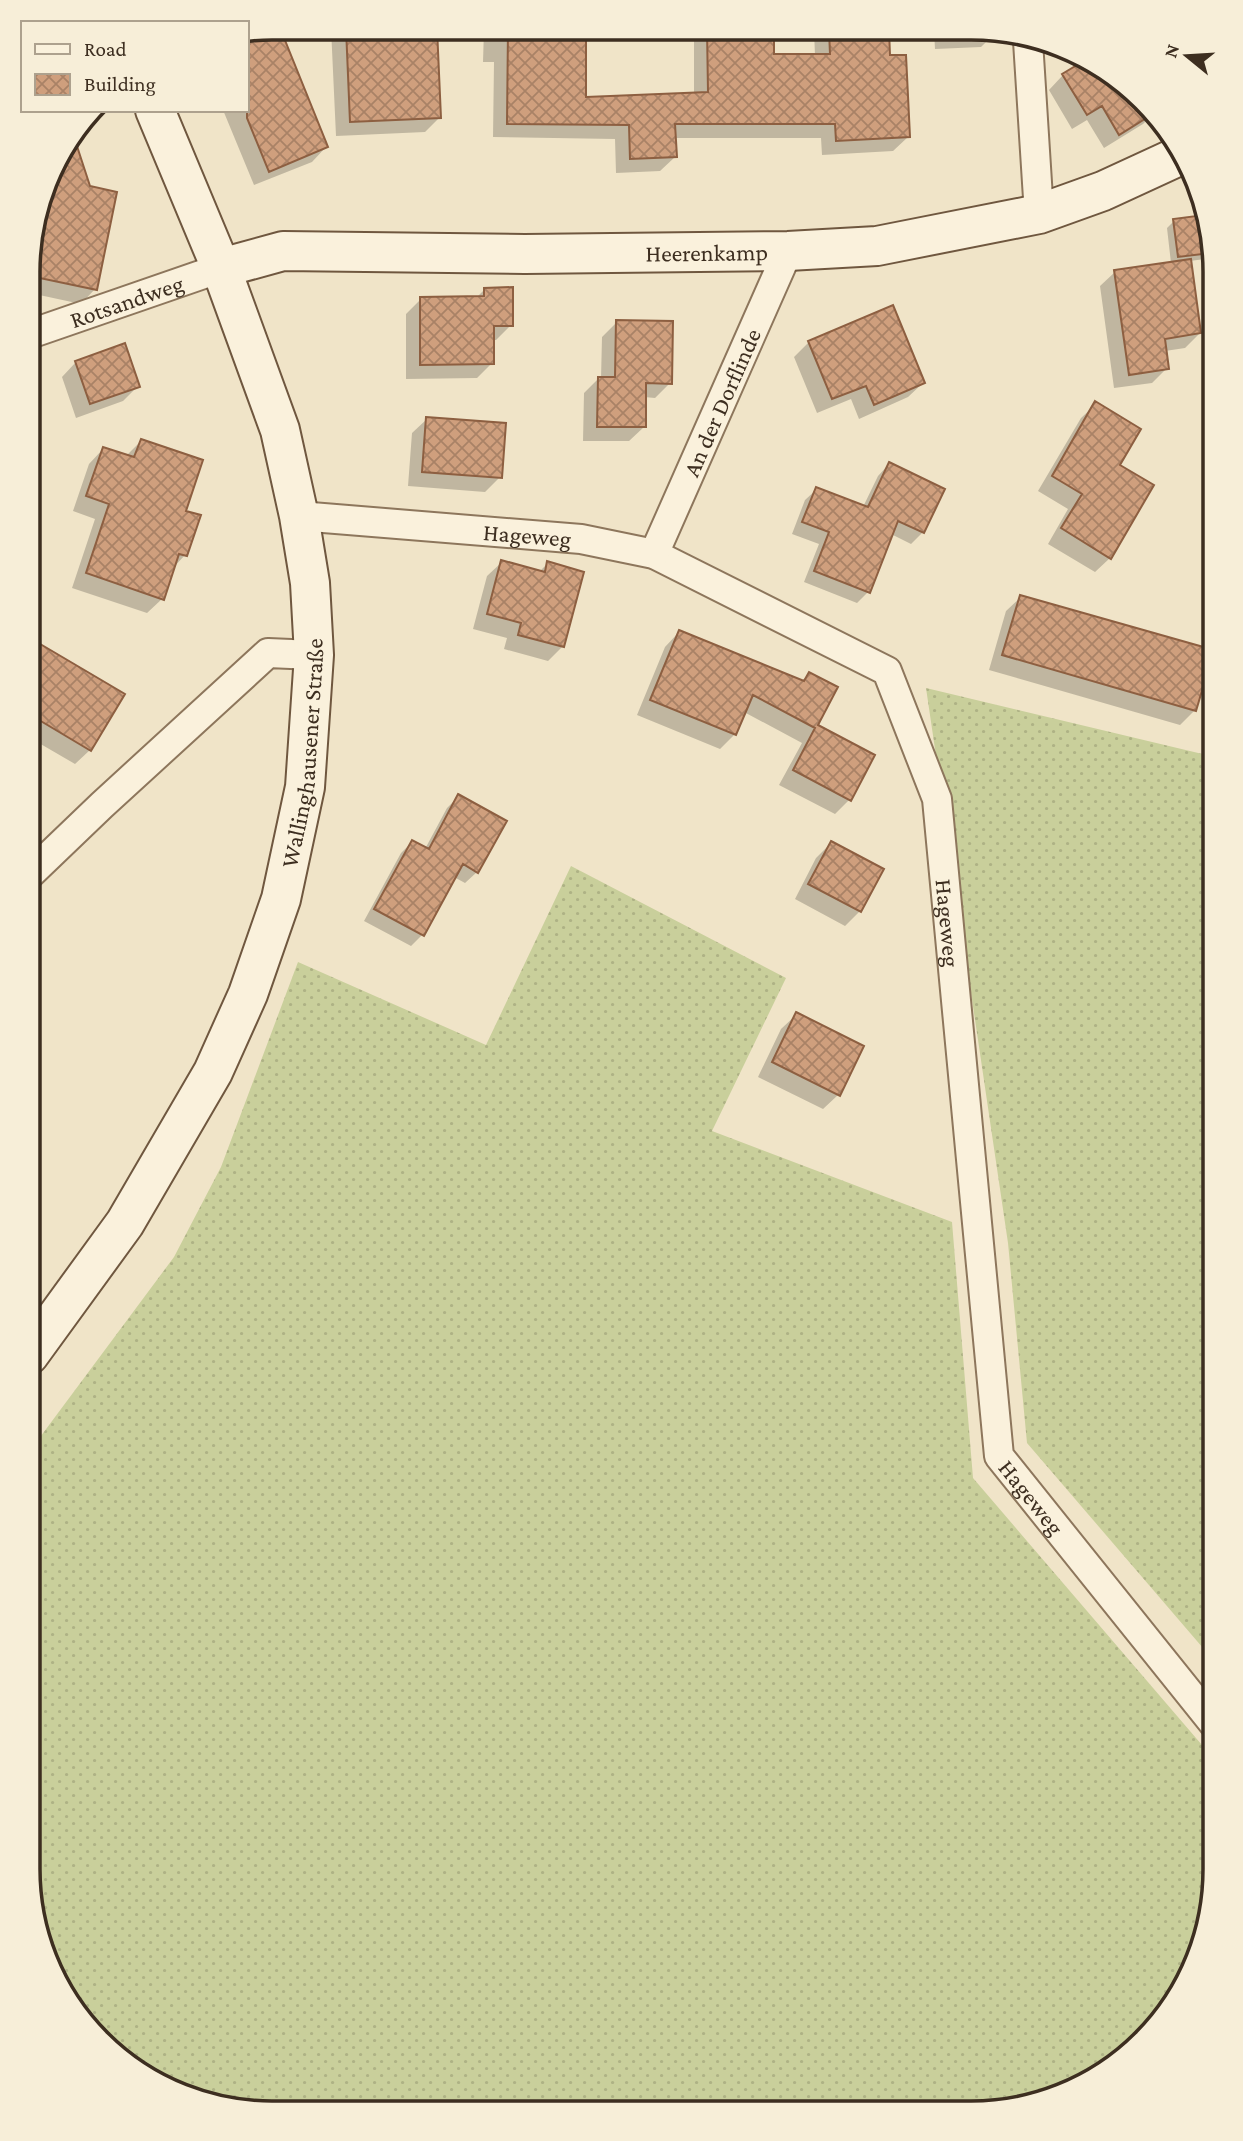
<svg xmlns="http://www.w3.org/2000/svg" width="1243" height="2141" viewBox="0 0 1243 2141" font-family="'Crimson Pro',serif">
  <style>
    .grass { fill: url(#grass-dots) }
    .shadow { fill: #0003 }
    .building { fill: url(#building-cross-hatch); stroke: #8d5f41; stroke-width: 2 }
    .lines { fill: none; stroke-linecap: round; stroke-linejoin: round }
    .street-casing { stroke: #8d765c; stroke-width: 32 }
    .secondary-casing { stroke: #6f573f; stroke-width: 42 }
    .street { stroke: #faf1dc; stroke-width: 28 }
    .secondary { stroke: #faf1dc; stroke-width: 38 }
    .labels { text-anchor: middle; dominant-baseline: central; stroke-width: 5; stroke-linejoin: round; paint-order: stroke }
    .street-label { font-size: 24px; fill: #3d2e20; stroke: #f7eed8 }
    .rim { fill: none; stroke: #3d2e20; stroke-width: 3.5 }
  </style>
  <defs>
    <pattern id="grass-dots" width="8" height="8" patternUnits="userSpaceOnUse" patternTransform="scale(1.75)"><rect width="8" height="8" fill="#c9cf9b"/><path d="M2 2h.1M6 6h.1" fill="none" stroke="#aeb285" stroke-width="1.8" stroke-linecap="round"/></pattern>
    <pattern id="building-cross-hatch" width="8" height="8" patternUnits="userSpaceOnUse" patternTransform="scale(1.75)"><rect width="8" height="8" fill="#cf9f7d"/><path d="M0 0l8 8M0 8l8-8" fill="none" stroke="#a98266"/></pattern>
  </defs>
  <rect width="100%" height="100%" fill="#f0e4c8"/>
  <path class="grass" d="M 926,688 L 1215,757 L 1215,1662 L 1027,1443 L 1008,1243 Z
    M 571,866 L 786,978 L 712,1131 L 952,1222 L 973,1478 L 1214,1759 L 1214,1885 L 1202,1947 L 1165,2017 L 1064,2095 L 971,2113 L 241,2111 L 123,2062 L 46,1962 L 28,1868 L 29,1452 L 174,1257 L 221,1167 L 298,962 L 486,1045 Z"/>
  <path class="shadow" d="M 273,28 L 279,28 L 326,147 L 312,162 L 254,185 L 223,110 L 247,110 L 247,33 Z
    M 331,28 L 436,28 L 440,117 L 425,132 L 336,136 Z
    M 484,29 L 581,29 L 584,98 L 694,94 L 694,38 L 703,29 L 772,29 L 772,56 L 815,56 L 814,30 L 887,30 L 889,57 L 908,137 L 893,151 L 822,155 L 821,138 L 674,138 L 675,157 L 660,171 L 616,173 L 615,139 L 493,137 L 494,62 L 483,62 Z
    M 934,30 L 996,30 L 996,32 L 981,47 L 935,49 Z
    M 1082,63 L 1120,79 L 1149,118 L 1143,124 L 1104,148 L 1087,120 L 1072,129 L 1049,90 L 1063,75 Z
    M 1204,217 L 1212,258 L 1190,261 L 1200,333 L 1185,348 L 1165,351 L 1167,368 L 1152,383 L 1114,388 L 1100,286 L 1115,272 L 1171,263 L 1167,228 L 1174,221 Z
    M 30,241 L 95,289 L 81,304 L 30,293 Z
    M 485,289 L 511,325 L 496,340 L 492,340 L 492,363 L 477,378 L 406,379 L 406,314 L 421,299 L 476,298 Z
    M 892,307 L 923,383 L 908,397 L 859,419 L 851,399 L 817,413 L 794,357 L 809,342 Z
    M 617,322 L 670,383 L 655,398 L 644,397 L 644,427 L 629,441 L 583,441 L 584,393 L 598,379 L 601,379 L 602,337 Z
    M 76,362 L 138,386 L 123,401 L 76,418 L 62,377 Z
    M 1096,404 L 1117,466 L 1110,558 L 1095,572 L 1048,544 L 1068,509 L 1038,491 L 1081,418 Z
    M 427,419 L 500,477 L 485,492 L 408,486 L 412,433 Z
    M 141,441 L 183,512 L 185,555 L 173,568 L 162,599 L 147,613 L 72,588 L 95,519 L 73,511 L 89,464 L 103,449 L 126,456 Z
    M 889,464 L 923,532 L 911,544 L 891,534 L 868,592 L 857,603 L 804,582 L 819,544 L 792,534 L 805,500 L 817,489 L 863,507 L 878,476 Z
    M 502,562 L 539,572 L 548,563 L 563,646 L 548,661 L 504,649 L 507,638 L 473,629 L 487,576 Z
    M 1021,597 L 1195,710 L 1180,725 L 989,670 L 1006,611 Z
    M 679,632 L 801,682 L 809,674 L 816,725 L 849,800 L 835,814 L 779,785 L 802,743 L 744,712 L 735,734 L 720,749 L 637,715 L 665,647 Z
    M 30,640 L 123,694 L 90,750 L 75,764 L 32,739 L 29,745 Z
    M 459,796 L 477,872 L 465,883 L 454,877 L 422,935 L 411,946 L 364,921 L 401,853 L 412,842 L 425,849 L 447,808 Z
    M 831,843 L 860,911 L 845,926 L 795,899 L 816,858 Z
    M 796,1015 L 838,1095 L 823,1109 L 758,1077 L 781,1029 Z"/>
  <path class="building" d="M 273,28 L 280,28 L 328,147 L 269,172 L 247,118 L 247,33 Z
    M 346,28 L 437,28 L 441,118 L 350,122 Z
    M 508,29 L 566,29 L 566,35 L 586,35 L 586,97 L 708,92 L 707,29 L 774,29 L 774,54 L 830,54 L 829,30 L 889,30 L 890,55 L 906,55 L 910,137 L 836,141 L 835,124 L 675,124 L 677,157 L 630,159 L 629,125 L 507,124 Z
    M 1074,60 L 1120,79 L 1148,117 L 1119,135 L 1102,106 L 1087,115 L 1062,74 L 1077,65 Z
    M 74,137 L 90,186 L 117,192 L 97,290 L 30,276 L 30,241 L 53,164 Z
    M 1204,215 L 1211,253 L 1178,257 L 1173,219 Z
    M 1191,259 L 1201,333 L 1165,339 L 1169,369 L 1129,375 L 1114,270 Z
    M 513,287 L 513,326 L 494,326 L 494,364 L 420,365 L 420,297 L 484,296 L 484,288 Z
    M 893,305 L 925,383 L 874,405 L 866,386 L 832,399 L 808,341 Z
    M 616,320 L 673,321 L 672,384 L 646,383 L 646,427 L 597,427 L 598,377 L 615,377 Z
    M 125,343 L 140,387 L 90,404 L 75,361 Z
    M 1095,401 L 1141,429 L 1120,465 L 1154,485 L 1111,559 L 1061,528 L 1082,494 L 1052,476 Z
    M 426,417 L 506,423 L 502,478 L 422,472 Z
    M 141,439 L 203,460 L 186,511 L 201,515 L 187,556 L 179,554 L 164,600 L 86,573 L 109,504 L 86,496 L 103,447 L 134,457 Z
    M 889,462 L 945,489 L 924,533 L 898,521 L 870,593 L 814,571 L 829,532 L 802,522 L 816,487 L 868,507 Z
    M 501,560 L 545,572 L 547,561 L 584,572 L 564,647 L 518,635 L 521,623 L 487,614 Z
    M 1020,595 L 1214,650 L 1196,711 L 1002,655 Z
    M 679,630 L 804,681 L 809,672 L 838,687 L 818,725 L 875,755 L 851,801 L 793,770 L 815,728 L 753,695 L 736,735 L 650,700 Z
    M 30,638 L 125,694 L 91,751 L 29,714 Z
    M 458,794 L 507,821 L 478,873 L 463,864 L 424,936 L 374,909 L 412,840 L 429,849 Z
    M 831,841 L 884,869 L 861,912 L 808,884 Z
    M 796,1012 L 864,1046 L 840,1096 L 772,1062 Z"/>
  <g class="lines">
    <g class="street-casing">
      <g id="street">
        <path d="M 1028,41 L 1039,214"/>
        <path id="s1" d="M 30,334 L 221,268"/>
        <path id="s2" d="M 299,516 L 581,539 L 654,554 L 887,671 L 937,799 L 999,1456 L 1214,1724"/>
        <path id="s3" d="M 654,554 L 788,251"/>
        <path d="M 29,875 L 102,805 L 268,653 L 314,655"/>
      </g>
    </g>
    <g class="secondary-casing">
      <g id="secondary">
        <path id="s4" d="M 221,268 L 283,251 L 525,254 L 788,251 L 877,246 L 1039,214 L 1103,191 L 1179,156"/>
        <path id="s5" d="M 29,1355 L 125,1223 L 213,1072 L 248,994 L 281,899 L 305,787 L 314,655 L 310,583 L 299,516 L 280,430 L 221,268 L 155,110"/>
      </g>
    </g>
    <use href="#street" class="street"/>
    <use href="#secondary" class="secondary"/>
  </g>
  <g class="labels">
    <g class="street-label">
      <text stroke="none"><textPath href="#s4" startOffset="488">Heerenkamp</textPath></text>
      <text stroke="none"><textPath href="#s1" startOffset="102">Rotsandweg</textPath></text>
      <text stroke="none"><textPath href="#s3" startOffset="166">An der Dorflinde</textPath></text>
      <text stroke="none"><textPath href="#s2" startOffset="229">Hageweg</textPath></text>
      <text stroke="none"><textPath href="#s5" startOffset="672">Wallinghausener Straße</textPath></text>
      <text stroke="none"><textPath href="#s2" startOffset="880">Hageweg</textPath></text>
      <text stroke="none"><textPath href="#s2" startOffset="1468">Hageweg</textPath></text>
    </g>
  </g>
  <path d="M0 0H1243V2141H0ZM272 40H971A232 232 0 0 1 1203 272V1869A232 232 0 0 1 971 2101H272A232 232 0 0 1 40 1869V272A232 232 0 0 1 272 40Z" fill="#f7eed8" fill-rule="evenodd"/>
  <path class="rim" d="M272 40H971A232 232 0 0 1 1203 272V1869A232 232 0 0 1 971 2101H272A232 232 0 0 1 40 1869V272A232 232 0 0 1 272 40Z"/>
  <rect x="21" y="21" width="228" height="91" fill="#f7eed8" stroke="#ada18e" stroke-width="2"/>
  <rect x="35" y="44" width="35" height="10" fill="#faf1dc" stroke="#ada18e" stroke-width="2"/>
  <text x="84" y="56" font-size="21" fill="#3d2e20">Road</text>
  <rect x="35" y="74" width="35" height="21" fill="url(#building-cross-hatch)" stroke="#ada18e" stroke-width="2"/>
  <text x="84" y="91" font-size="21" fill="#3d2e20">Building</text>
  <g transform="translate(1187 56) rotate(288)" stroke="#f7eed8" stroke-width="5" paint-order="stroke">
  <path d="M0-5L12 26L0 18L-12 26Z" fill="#3d2e20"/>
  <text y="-10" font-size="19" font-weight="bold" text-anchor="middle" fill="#3d2e20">N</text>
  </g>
</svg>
